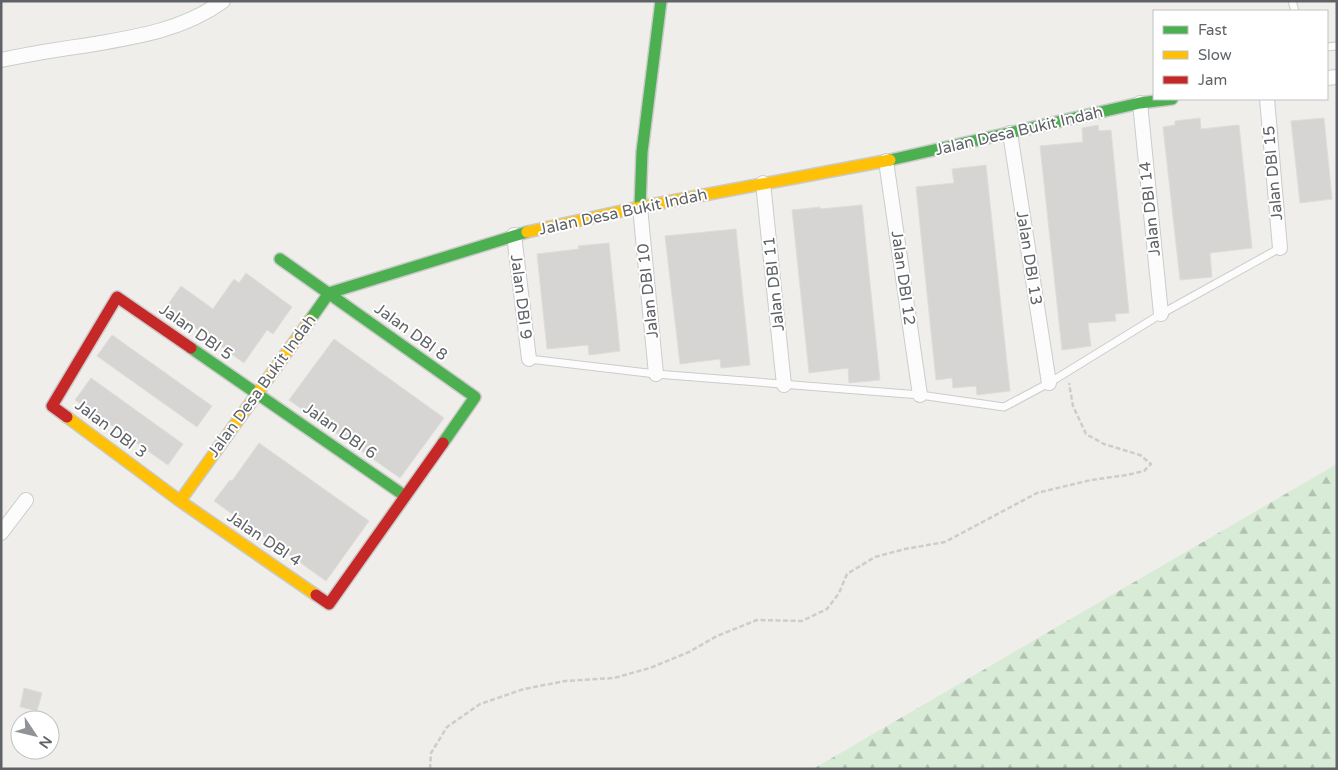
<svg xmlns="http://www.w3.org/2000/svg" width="1338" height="770" viewBox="0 0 1338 770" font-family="'Varela Round',sans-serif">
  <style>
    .forest { fill: url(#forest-firs) }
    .building { fill: #d6d5d3; stroke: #deddd9 }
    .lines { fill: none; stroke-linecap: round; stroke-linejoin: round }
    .lane-casing { stroke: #cbcccc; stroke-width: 9 }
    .street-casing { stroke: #cbcccc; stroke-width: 16 }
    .fast-casing { stroke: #cacacb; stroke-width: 14 }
    .slow-casing { stroke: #cacacb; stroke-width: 14 }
    .jam-casing { stroke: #cacacb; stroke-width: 14 }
    .path { stroke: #cacfcc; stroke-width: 2.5; stroke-dasharray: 5 2.5; stroke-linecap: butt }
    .lane { stroke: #fdfcfc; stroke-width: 7 }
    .street { stroke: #fdfcfc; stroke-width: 14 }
    .fast { stroke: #4caf50; stroke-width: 11 }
    .slow { stroke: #ffc107; stroke-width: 11 }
    .jam { stroke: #c62828; stroke-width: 11 }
    .labels { text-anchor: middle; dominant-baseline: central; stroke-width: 4; stroke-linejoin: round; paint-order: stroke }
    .street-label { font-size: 16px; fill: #5f6368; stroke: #fff }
  </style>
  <defs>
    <pattern id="forest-firs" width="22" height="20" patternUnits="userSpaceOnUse" patternTransform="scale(1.25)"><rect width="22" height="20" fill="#d8ebd6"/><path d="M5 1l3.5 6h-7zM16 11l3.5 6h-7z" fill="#b2c2b1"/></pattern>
  </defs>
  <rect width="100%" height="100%" fill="#efeeea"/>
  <path class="forest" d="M 1337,464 L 1337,769 L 813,769 Z"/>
  <path class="building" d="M 1200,118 L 1201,129 L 1239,125 L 1252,248 L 1210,253 L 1212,277 L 1180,280 L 1163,127 L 1175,125 L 1175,121 Z
    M 1324,118 L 1332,199 L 1300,203 L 1291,121 Z
    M 1098,125 L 1099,131 L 1111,130 L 1129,313 L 1115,314 L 1116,321 L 1088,323 L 1091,346 L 1062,350 L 1040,146 L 1083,142 L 1082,128 Z
    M 986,165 L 1010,391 L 977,395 L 976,386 L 953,388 L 952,378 L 936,380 L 916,187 L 954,183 L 952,169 Z
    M 862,205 L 880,380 L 849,383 L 848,368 L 809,373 L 792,210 L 820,207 L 820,209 Z
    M 736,229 L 750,365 L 721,368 L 720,359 L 680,364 L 665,236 Z
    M 609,243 L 620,351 L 589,355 L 588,345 L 547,349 L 537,254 L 579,249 L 578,246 Z
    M 246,273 L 292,307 L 273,334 L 267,330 L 244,363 L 166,307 L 181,286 L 213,309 L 234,279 L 239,283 Z
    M 112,335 L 212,406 L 197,427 L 97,356 Z
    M 334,339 L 444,418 L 400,478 L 289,400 Z
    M 91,378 L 183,444 L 168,465 L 75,400 Z
    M 259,443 L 369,521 L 326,581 L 214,501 L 230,480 L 232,481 Z
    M 24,688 L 42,693 L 37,711 L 20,707 Z"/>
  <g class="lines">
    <g class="lane-casing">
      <path id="lane" d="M 1292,1 L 1295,11
        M 1327,47 L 1337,46
        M 529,359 L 656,374 L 920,395 L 1004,407 L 1049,383 L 1161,314 L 1280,248"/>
    </g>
    <g class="street-casing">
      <path id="street" d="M 1,60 C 30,54 59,49 89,45 C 136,37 183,30 223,1
        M 1327,78 L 1337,77
        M 1267,99 L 1280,248
        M 1140,103 L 1161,314
        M 1010,133 L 1049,383
        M 886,161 L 920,395
        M 763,183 L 784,385
        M 640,207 L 656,374
        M 514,235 L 529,359
        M 1,533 L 26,500"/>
    </g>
    <g class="fast-casing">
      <path id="fast" d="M 890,160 L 1140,103 L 1172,99
        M 640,207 L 642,152 L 661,1
        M 280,259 L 475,397 L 443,443
        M 310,320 L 329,293 L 527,232
        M 191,348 L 405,496"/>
    </g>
    <g class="slow-casing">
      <path id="slow" d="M 527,232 L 640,207 L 890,160
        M 67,417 L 180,501 L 316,595
        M 180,501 L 310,320"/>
    </g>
    <g class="jam-casing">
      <path id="jam" d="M 67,417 L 52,406 L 117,297 L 191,348
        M 316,595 L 329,604 L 443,443"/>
    </g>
    <path class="path" d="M 430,769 L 431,753 L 447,727 L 480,704 L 524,689 L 565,681 L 614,678 L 650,668 L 689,652 L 717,636 L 757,620 L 802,621 L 827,609 L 839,593 L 847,574 L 875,557 L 905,549 L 945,542 L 1037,493 L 1091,480 L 1127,475 L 1144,471 L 1151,464 L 1140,455 L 1104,444 L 1086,434 L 1073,406 L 1069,383"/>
    <use href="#lane" class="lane"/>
    <use href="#street" class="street"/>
    <use href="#fast" class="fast"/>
    <use href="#slow" class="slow"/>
    <use href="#jam" class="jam"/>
  </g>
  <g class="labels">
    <g class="street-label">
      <text transform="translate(1019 131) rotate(-13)">Jalan Desa Bukit Indah</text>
      <text transform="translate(1273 173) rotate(-95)">Jalan DBI 15</text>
      <text transform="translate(1150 209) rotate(-96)">Jalan DBI 14</text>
      <text transform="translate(623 212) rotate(-12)">Jalan Desa Bukit Indah</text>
      <text transform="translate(1029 258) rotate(81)">Jalan DBI 13</text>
      <text transform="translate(903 278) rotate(82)">Jalan DBI 12</text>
      <text transform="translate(774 284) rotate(-96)">Jalan DBI 11</text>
      <text transform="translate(648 291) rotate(-96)">Jalan DBI 10</text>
      <text transform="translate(521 297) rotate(83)">Jalan DBI 9</text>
      <text transform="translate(196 332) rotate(35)">Jalan DBI 5</text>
      <text transform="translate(411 332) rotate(36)">Jalan DBI 8</text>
      <text transform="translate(262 386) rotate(-54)">Jalan Desa Bukit Indah</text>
      <text transform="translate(111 429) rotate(37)">Jalan DBI 3</text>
      <text transform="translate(340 431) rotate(35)">Jalan DBI 6</text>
      <text transform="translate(264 539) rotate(34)">Jalan DBI 4</text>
    </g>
  </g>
  <rect width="1338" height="770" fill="none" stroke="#5f6368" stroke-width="5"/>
  <rect x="1153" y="10" width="175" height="90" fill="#ffffff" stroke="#bfc1c3"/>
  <rect x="1163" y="26" width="25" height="8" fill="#4caf50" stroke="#bfc1c3"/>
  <text x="1198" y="35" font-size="15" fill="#5f6368">Fast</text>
  <rect x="1163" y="51" width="25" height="8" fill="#ffc107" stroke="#bfc1c3"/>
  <text x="1198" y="60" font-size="15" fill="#5f6368">Slow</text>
  <rect x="1163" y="76" width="25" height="8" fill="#c62828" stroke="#bfc1c3"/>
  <text x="1198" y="85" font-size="15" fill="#5f6368">Jam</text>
  <g transform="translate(35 735) rotate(125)"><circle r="24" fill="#ffffff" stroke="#bfc1c3"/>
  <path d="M0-4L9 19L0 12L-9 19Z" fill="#919496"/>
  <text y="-8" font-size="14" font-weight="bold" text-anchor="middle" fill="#5f6368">N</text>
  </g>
</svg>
